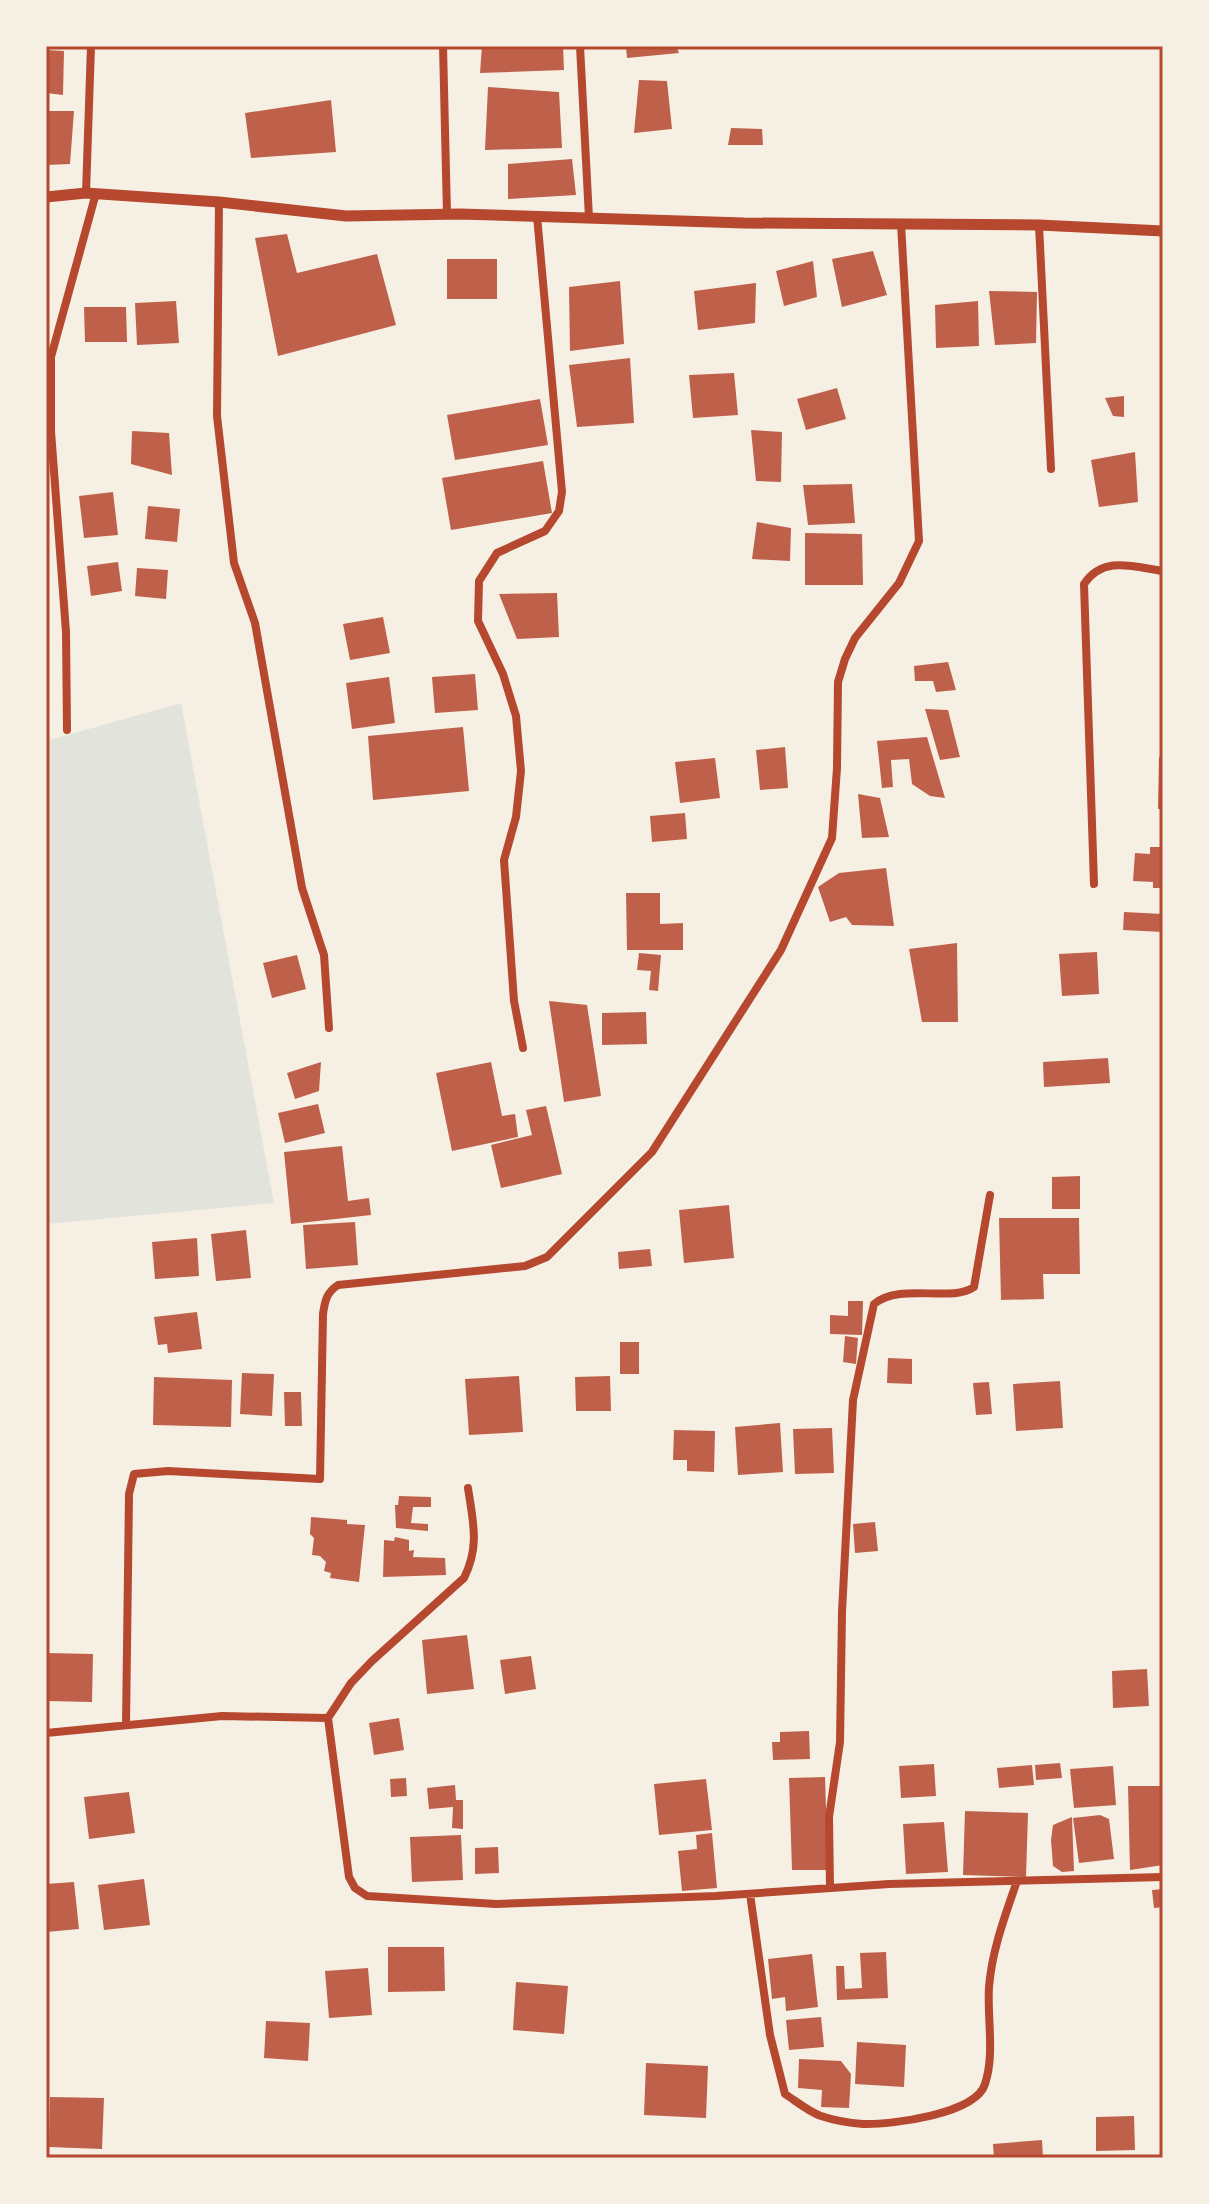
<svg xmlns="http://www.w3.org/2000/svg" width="1209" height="2204" viewBox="0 0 1209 2204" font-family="'Source Sans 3',sans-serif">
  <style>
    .green { fill: #e2e4dc }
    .building { fill: #bf614a }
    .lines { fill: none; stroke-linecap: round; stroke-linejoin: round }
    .minor { stroke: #b5482f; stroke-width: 8 }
    .tertiary { stroke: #b5482f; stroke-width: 11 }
    .neatline { fill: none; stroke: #b5482f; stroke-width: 3 }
  </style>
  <rect width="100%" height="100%" fill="#f6efe4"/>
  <path class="green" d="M 181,703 L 274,1203 L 46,1224 L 46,741 Z"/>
  <path class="building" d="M 482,46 L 563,46 L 564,70 L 480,73 Z
    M 626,46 L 676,46 L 679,53 L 627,58 Z
    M 46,50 L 64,51 L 63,95 L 46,93 Z
    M 639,80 L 667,81 L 672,129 L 634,133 Z
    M 488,87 L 559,92 L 562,148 L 485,150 Z
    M 331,100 L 336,152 L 251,158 L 245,113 Z
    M 46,111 L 74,111 L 70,164 L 46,165 Z
    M 731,128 L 762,129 L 763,145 L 728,145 Z
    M 572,159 L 576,195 L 508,199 L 508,164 Z
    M 287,234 L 297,273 L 377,254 L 396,325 L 278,356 L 255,238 Z
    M 873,251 L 887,295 L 842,307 L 832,259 Z
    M 447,259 L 497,259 L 497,299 L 447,299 Z
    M 813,261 L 817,297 L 784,306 L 776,271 Z
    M 620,281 L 624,344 L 570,351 L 569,287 Z
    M 756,283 L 755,323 L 698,330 L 694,291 Z
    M 989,291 L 1037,292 L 1036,343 L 995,345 Z
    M 176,301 L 179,343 L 137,345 L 135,303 Z
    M 978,301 L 979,346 L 936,348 L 935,305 Z
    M 84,307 L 126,307 L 127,342 L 85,342 Z
    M 630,358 L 634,423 L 577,427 L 569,365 Z
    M 734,373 L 738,415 L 693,418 L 689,375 Z
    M 837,388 L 846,419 L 806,430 L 797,399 Z
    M 1124,396 L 1124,417 L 1113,416 L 1105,398 Z
    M 540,399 L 548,445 L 455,460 L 447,415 Z
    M 751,430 L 782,432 L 781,482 L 756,481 Z
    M 132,431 L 169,433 L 172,475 L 131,464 Z
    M 1135,452 L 1138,502 L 1099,507 L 1091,460 Z
    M 543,461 L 552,513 L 451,530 L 442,478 Z
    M 852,484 L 855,523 L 808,525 L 803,485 Z
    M 113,492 L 118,535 L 84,538 L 79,496 Z
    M 148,506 L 180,509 L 177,542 L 145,539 Z
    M 757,522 L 791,528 L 790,561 L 752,559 Z
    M 805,533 L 862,534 L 863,585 L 805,585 Z
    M 118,562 L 122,591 L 91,596 L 87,566 Z
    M 137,568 L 168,570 L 166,599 L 135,596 Z
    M 557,593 L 559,637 L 517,639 L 499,594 Z
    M 383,617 L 390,653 L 350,660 L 343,624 Z
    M 948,662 L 956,690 L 936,692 L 933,681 L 915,681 L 914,666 Z
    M 475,674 L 478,710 L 435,713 L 432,677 Z
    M 389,677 L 395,723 L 352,729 L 346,683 Z
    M 925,709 L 948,710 L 960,757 L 940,760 Z
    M 463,727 L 469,791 L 373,800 L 368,736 Z
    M 927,737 L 945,798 L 930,796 L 912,784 L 909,759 L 891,760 L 893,787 L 882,788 L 877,741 Z
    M 785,747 L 788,788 L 760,790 L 756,750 Z
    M 1159,757 L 1163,757 L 1163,809 L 1158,809 Z
    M 715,758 L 720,798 L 680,803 L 675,762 Z
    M 858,794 L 880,798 L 889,837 L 862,838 Z
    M 685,813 L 687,839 L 652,842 L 650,816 Z
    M 1150,847 L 1163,847 L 1163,888 L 1153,888 L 1153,882 L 1133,881 L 1135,853 L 1150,854 Z
    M 886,868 L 894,926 L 852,925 L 846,917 L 830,922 L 818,887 L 839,873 Z
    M 626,893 L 660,893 L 660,924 L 683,923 L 683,950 L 627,950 Z
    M 1124,912 L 1163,914 L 1163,932 L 1123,930 Z
    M 957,943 L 958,1022 L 922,1022 L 909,949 Z
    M 1097,952 L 1099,994 L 1062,996 L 1059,954 Z
    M 639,953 L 661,955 L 658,991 L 649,990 L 651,971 L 637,970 Z
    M 297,955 L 306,989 L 272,998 L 263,963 Z
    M 549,1001 L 587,1005 L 601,1096 L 564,1102 Z
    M 646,1012 L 647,1044 L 602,1045 L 602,1013 Z
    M 1108,1058 L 1110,1083 L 1044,1087 L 1043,1062 Z
    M 321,1062 L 319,1091 L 295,1099 L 287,1073 Z
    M 491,1062 L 502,1116 L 515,1114 L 518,1137 L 452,1151 L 436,1073 Z
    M 318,1104 L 325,1133 L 285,1143 L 278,1113 Z
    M 546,1106 L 562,1174 L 501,1188 L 491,1145 L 532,1135 L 526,1110 Z
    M 342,1146 L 348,1201 L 369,1198 L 371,1215 L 291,1224 L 284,1152 Z
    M 1080,1176 L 1080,1209 L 1052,1209 L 1052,1177 Z
    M 729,1205 L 734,1258 L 684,1263 L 679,1210 Z
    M 999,1218 L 1079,1218 L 1080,1274 L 1043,1274 L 1044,1299 L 1001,1300 Z
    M 355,1222 L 358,1265 L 306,1269 L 303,1225 Z
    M 246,1230 L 251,1278 L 216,1281 L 211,1234 Z
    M 197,1238 L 199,1276 L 155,1279 L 152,1242 Z
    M 650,1249 L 652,1266 L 619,1269 L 618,1252 Z
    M 848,1301 L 863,1301 L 862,1335 L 830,1334 L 830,1315 L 848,1316 Z
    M 197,1312 L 202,1349 L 168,1353 L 167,1344 L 158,1345 L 154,1317 Z
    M 845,1336 L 858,1338 L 856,1364 L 843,1362 Z
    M 620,1342 L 639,1342 L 639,1374 L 620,1374 Z
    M 888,1358 L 912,1359 L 912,1384 L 887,1383 Z
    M 242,1373 L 274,1374 L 272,1416 L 240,1414 Z
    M 519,1376 L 523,1432 L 469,1435 L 465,1379 Z
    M 610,1376 L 611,1411 L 576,1411 L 575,1377 Z
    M 154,1377 L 232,1380 L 231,1427 L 153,1425 Z
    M 1060,1381 L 1063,1428 L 1016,1431 L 1013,1384 Z
    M 989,1382 L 992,1414 L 976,1415 L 973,1383 Z
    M 284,1392 L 301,1392 L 302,1426 L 285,1426 Z
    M 780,1423 L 783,1472 L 738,1475 L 735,1427 Z
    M 832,1428 L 834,1473 L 795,1474 L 793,1429 Z
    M 674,1430 L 715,1431 L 714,1472 L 687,1471 L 687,1460 L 673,1460 Z
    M 399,1496 L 431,1497 L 431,1507 L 413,1507 L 411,1523 L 428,1524 L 428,1531 L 396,1528 L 395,1505 L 398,1505 Z
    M 311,1517 L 347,1520 L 347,1524 L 365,1525 L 359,1582 L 330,1578 L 331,1573 L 324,1571 L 326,1562 L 320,1556 L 312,1555 L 314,1538 L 310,1534 Z
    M 875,1522 L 878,1551 L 855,1553 L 853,1524 Z
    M 395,1537 L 409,1540 L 409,1551 L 414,1550 L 413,1557 L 445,1558 L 446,1575 L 383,1577 L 384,1540 L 394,1541 Z
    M 467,1635 L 474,1689 L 427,1694 L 422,1640 Z
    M 46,1653 L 93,1654 L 92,1702 L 46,1701 Z
    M 531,1656 L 536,1689 L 505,1694 L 500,1660 Z
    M 1147,1669 L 1149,1706 L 1113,1708 L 1112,1671 Z
    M 399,1718 L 404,1750 L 374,1755 L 369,1723 Z
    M 809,1731 L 810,1759 L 773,1760 L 772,1742 L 780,1742 L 780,1732 Z
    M 1060,1763 L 1062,1778 L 1036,1780 L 1035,1765 Z
    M 934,1764 L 936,1796 L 901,1798 L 899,1766 Z
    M 1032,1765 L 1034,1785 L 999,1788 L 997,1768 Z
    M 1113,1766 L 1116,1805 L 1074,1808 L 1070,1769 Z
    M 825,1777 L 828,1870 L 792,1870 L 789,1778 Z
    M 406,1778 L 407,1796 L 391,1797 L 390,1779 Z
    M 706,1779 L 712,1830 L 659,1835 L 654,1784 Z
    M 455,1785 L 456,1800 L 463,1800 L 463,1829 L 452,1828 L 453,1807 L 429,1809 L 427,1788 Z
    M 1128,1786 L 1163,1786 L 1163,1865 L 1130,1870 Z
    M 129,1792 L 135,1833 L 89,1839 L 84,1797 Z
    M 965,1811 L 1028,1813 L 1026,1877 L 963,1875 Z
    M 1100,1815 L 1109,1819 L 1114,1859 L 1079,1863 L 1073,1818 Z
    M 1072,1817 L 1074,1871 L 1062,1872 L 1053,1866 L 1051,1840 L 1053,1825 Z
    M 944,1822 L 948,1872 L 906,1874 L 903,1824 Z
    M 712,1833 L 717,1888 L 682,1891 L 678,1851 L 697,1849 L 696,1835 Z
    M 461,1835 L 463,1880 L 412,1882 L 410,1837 Z
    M 498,1847 L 499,1873 L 475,1874 L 475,1848 Z
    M 144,1879 L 150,1925 L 104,1930 L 98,1885 Z
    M 74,1882 L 79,1929 L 46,1932 L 46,1884 Z
    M 1163,1889 L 1163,1907 L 1154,1908 L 1152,1890 Z
    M 388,1947 L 444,1947 L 445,1991 L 388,1992 Z
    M 886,1952 L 888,1998 L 837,2000 L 836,1966 L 844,1966 L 845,1989 L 862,1988 L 860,1953 Z
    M 812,1954 L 818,2007 L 786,2011 L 785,1997 L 772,1999 L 768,1959 Z
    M 368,1968 L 372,2015 L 329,2018 L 325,1971 Z
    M 516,1982 L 568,1986 L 564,2034 L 513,2030 Z
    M 821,2017 L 824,2047 L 789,2050 L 786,2020 Z
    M 266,2021 L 310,2023 L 308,2061 L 264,2058 Z
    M 857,2042 L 906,2045 L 904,2087 L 855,2084 Z
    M 799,2059 L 841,2061 L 851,2074 L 849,2108 L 821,2107 L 822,2090 L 798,2088 Z
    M 646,2063 L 708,2066 L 706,2118 L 644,2115 Z
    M 50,2097 L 104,2098 L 102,2149 L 49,2147 Z
    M 1134,2116 L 1135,2150 L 1096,2151 L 1096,2117 Z
    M 1042,2140 L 1043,2158 L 994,2158 L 993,2144 Z"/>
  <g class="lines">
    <path class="minor" d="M 443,46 L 447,214
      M 580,46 L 589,218
      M 86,193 L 91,46
      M 219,202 L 217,416 L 234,563 L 255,623 L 302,888 L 324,955 L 329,1028
      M 1039,225 L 1051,469
      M 67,730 L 66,632 L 51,431 L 51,357 L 96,193
      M 1094,884 L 1084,584 C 1104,555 1133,567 1163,571
      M 523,1048 L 514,1001 L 504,860 L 516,817 L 521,771 L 516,716 L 503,674 L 478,621 L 479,581 L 497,553 L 545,531 L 559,511 L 562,492 L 537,216
      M 468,1488 C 473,1522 480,1546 464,1578 L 372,1661 L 351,1683 L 328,1718 L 349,1877 L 355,1888 L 367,1896 L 496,1904 L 716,1896 L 889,1884 L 1163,1877
      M 126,1725 L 129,1494 L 134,1474 L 168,1471 L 320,1479 L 323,1314 C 325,1301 326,1293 338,1285 L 525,1266 L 547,1257 L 652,1152 L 781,950 L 832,838 L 837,768 L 838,682 L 845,659 L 855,638 L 899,583 L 919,541 L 901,224
      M 46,1733 L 222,1716 L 328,1718
      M 830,1888 L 829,1817 L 840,1742 L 842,1612 L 853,1400 L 874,1304 C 901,1282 951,1303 974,1287 L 990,1195
      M 750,1894 L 770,2035 L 785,2094 C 796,2101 809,2112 821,2116 C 833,2120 850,2123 863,2124 C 891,2125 976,2114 985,2084 C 995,2054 987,2018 989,1987 C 992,1950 1005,1916 1017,1881"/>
    <path class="tertiary" d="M 46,197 L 86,193 L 219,202 L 346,216 L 460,214 L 744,223 L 1039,225 L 1163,231"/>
  </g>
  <rect width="1209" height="2204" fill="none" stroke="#f6efe4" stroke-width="96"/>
  <rect x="48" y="48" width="1113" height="2108" class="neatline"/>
</svg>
